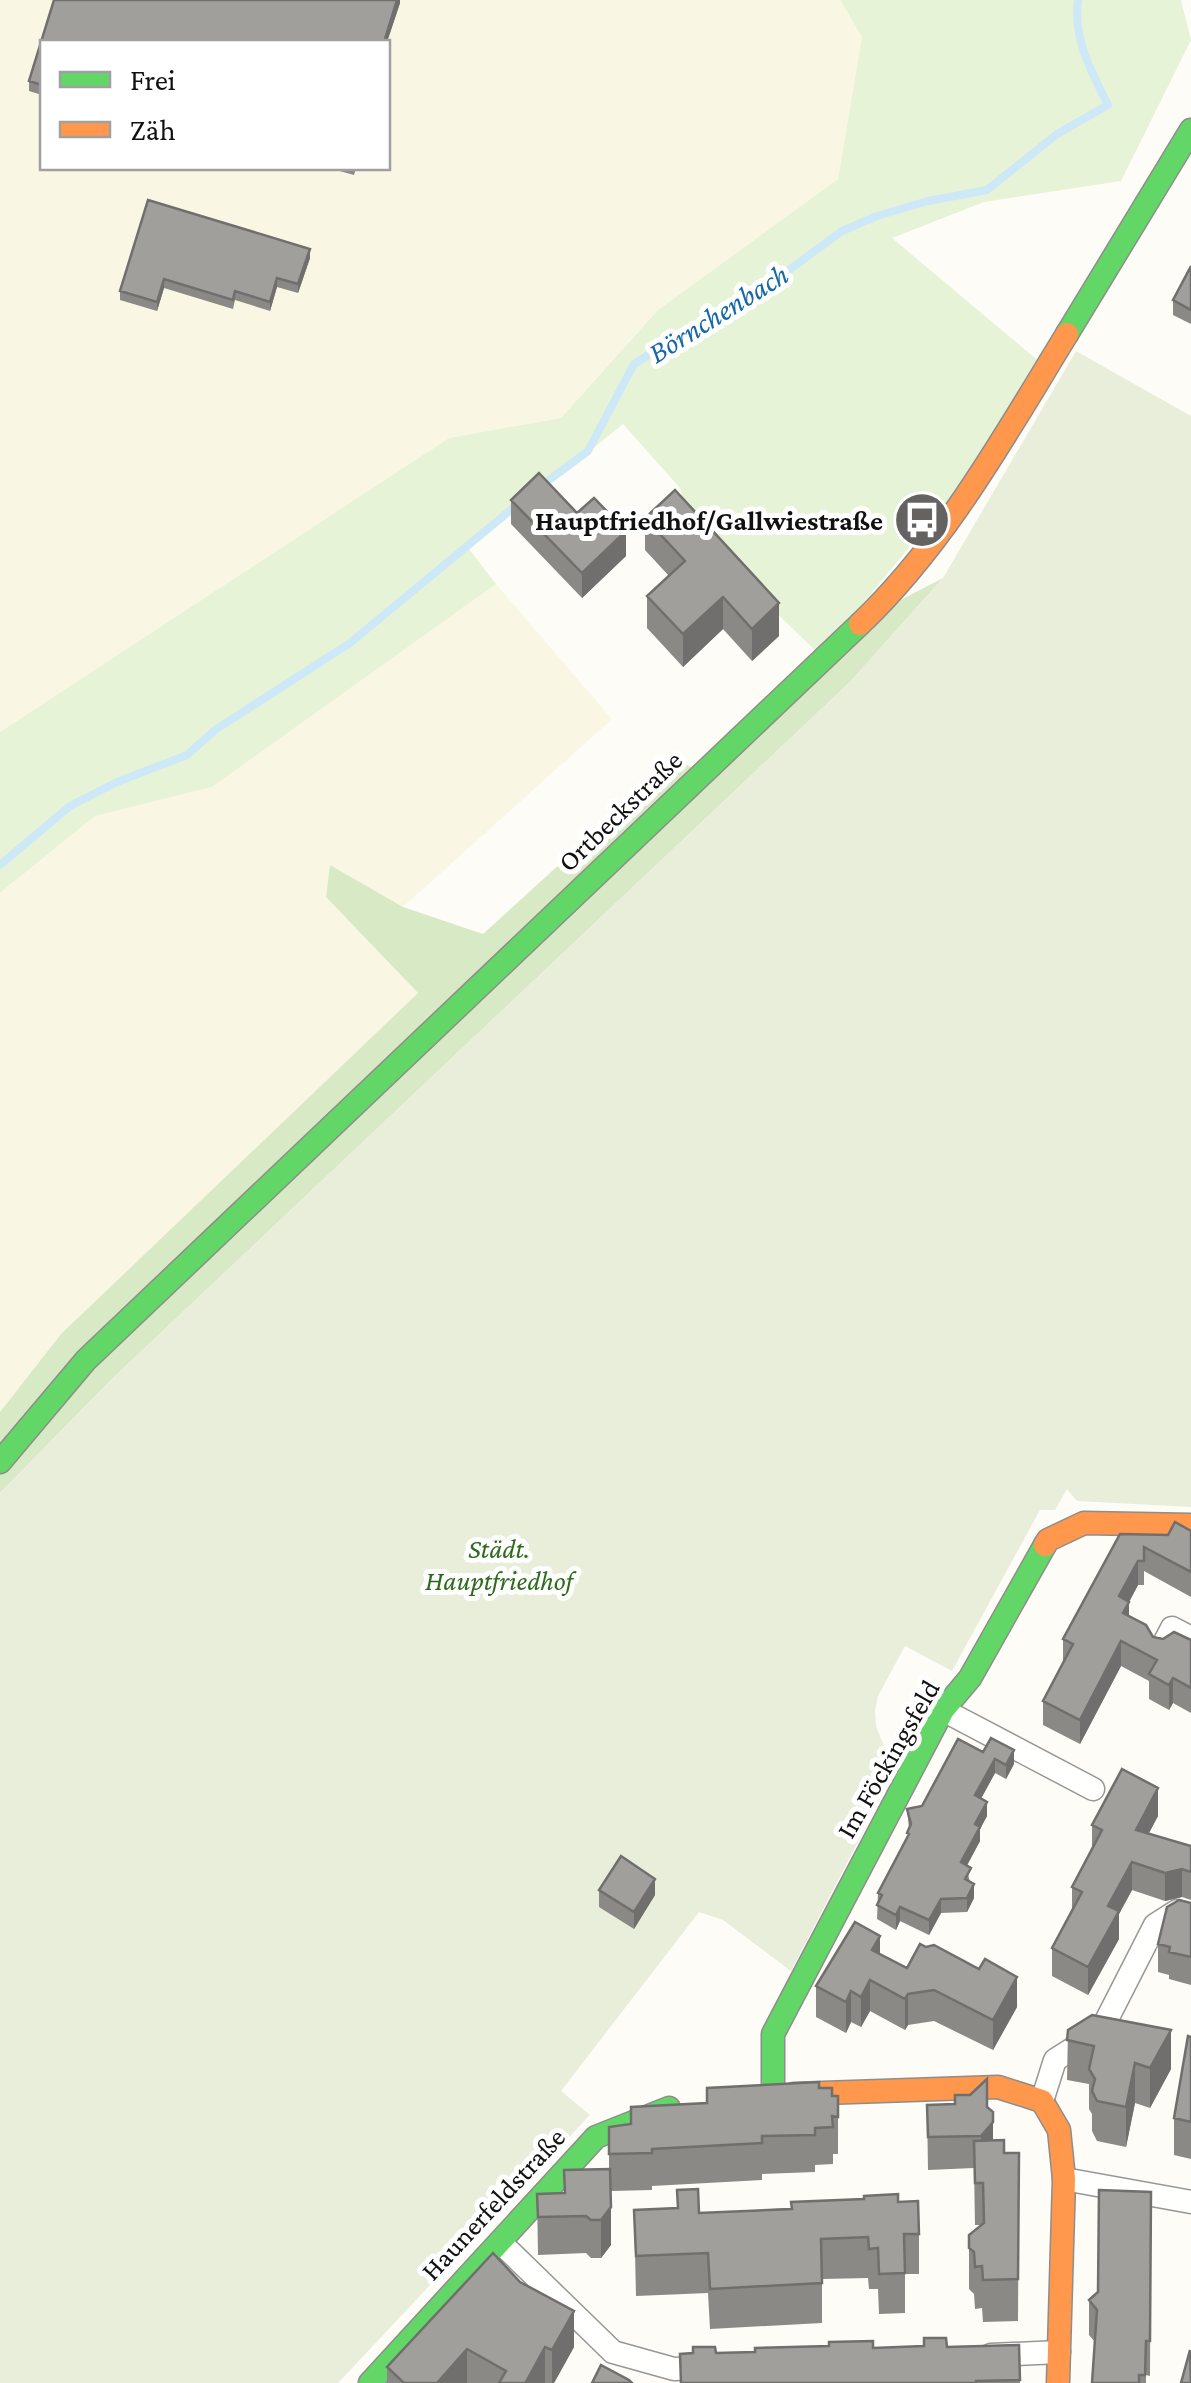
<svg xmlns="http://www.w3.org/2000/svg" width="1191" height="2383" viewBox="0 0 1191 2383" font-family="'Crimson Pro',serif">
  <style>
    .farmland { fill: #f9f7e4; fill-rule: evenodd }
    .green { fill: #e7f3d7 }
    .forest { fill: #d8eac5 }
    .cemetery { fill: #e9eedb }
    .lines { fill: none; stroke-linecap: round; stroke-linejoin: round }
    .stream { stroke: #cde8f7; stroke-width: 8 }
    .street-casing { stroke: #979795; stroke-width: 25 }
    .fast-casing { stroke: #8e8d8b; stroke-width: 25 }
    .slow-casing { stroke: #8e8d8b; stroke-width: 25 }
    .street { stroke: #fffffe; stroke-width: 22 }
    .fast { stroke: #63d668; stroke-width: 22 }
    .slow { stroke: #ff974d; stroke-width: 22 }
    .wall { fill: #8a8986 }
    .shaded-wall { fill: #716f6d }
    .building { fill: #a19f9c; stroke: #716f6d; stroke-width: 2.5 }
    .labels { text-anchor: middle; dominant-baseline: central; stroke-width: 10; stroke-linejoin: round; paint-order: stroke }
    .poi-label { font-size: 28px; font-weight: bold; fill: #111; stroke: #fff; text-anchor: end }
    .street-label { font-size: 28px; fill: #111; stroke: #fff }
    .park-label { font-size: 28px; font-style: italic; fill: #2f6b1f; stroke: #fff }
    .water-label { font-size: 30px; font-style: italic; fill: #1768a6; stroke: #fff }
  </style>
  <rect width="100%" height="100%" fill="#fdfcf7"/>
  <path class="farmland" d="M 0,0 L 840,0 L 862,37 L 838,179 L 658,310 L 561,418 L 449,438 L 0,732 ZM 42,42 L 388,42 L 388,168 L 42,168 Z
    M 496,584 L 612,719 L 403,907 L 330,866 L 326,897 L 418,993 L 61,1334 L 0,1412 L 0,893 L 95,816 L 212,787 Z"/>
  <path class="green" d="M 840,0 L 1181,0 L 1191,40 L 1121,181 L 984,202 L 892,238 L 1047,368 L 1019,415 L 820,655 L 691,531 L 680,488 L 623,424 L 469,549 L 496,584 L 212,787 L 95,816 L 0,893 L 0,732 L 449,438 L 561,418 L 658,310 L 838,179 L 862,37 Z"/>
  <path class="forest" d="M 943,578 L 850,682 L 113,1378 L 0,1493 L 0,1412 L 61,1334 L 418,993 L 326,897 L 330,865 L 403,907 L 483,934 L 676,758 L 695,770 L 887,607 Z"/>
  <path class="cemetery" d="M 1076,351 L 1191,416 L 1191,1507 L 1077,1501 L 1067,1489 L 1055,1510 L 1040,1510 L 952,1671 L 905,1646 L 878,1696 L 875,1711 L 876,1726 L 889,1759 L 889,1782 L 791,1971 L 723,1920 L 699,1912 L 561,2091 L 590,2115 L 338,2383 L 0,2383 L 0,1493 L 113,1378 L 850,682 L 943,578 Z"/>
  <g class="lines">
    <path class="stream" d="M 541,486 L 588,451 L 634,364 L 674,339 L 736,309 L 842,231 L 877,216 L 928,201 L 987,190 L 1057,134 L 1108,105 C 1091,71 1073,39 1078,0
      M 0,865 L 70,806 L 117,782 L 187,755 L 215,730 L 350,643 L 518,504"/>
    <g class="street-casing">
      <path id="street" d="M 1161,1649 L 1172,1628 L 1191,1638
        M 943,1710 L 1093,1789
        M 1042,2101 L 1055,2060 L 1101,2031 L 1155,1925 L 1177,1911 L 1191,1916
        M 1064,2179 L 1191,2202
        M 500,2242 L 613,2352 L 674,2369 L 709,2368
        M 991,2355 L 1059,2352"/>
    </g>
    <g class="fast-casing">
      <path id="fast" d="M 1067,334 L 1191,130
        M 0,1462 L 86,1360 L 860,624
        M 773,2094 L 773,2034 L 943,1710 L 970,1678 L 1045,1545
        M 370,2383 L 596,2137 L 669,2108"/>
    </g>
    <g class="slow-casing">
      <path id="slow" d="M 860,624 C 946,542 1005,435 1067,334
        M 1045,1545 L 1048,1540 L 1084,1523 L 1191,1525
        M 794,2094 L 998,2087 L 1042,2101 L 1059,2130 L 1064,2179 L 1058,2383"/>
    </g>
    <use href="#street" class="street"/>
    <use href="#fast" class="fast"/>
    <use href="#slow" class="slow"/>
  </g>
  <path class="wall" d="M 54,0 L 400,0 L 400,3 L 387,42 L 42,42 L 42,95 L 29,91 L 29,81 Z
    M 329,168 L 356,168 L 354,175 Z
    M 148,200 L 310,258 L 298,293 L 277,287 L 270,311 L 235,300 L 233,309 L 164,288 L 157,311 L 120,300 L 120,291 Z
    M 1191,266 L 1191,324 L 1173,315 L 1173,300 Z
    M 511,500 L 577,513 L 626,556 L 582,598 L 511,524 Z
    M 645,518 L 779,636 L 752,661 L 723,629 L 683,667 L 647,628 L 647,596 L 669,576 L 645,550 Z
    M 1191,1531 L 1191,1597 L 1144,1571 L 1144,1585 L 1138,1585 L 1129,1602 L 1129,1616 L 1153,1637 L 1163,1639 L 1191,1640 L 1191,1713 L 1173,1703 L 1169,1710 L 1149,1699 L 1149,1681 L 1121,1666 L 1080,1744 L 1043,1725 L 1043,1701 L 1063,1664 L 1063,1639 L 1120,1534 L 1168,1535 Z
    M 983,1752 L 1014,1764 L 1006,1779 L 995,1773 L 981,1798 L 987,1816 L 980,1829 L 980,1841 L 966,1866 L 974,1898 L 967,1912 L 941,1913 L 929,1935 L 900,1921 L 896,1930 L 877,1919 L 878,1893 L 907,1839 L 909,1829 L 907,1809 L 922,1806 Z
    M 1158,1816 L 1149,1833 L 1191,1846 L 1191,1900 L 1182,1897 L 1165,1901 L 1132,1890 L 1119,1914 L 1119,1939 L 1088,1995 L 1052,1976 L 1052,1948 L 1072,1910 L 1072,1887 L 1092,1850 L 1092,1825 Z
    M 599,1890 L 655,1895 L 634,1929 L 599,1907 Z
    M 1191,1903 L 1191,1985 L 1169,1979 L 1169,1975 L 1158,1972 L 1158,1944 Z
    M 880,1954 L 907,1968 L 1017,2007 L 993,2050 L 934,2021 L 908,2025 L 905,2030 L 870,2011 L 861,2027 L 851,2022 L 846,2033 L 816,2017 L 816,1986 Z
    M 1068,2030 L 1171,2069 L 1150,2108 L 1135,2103 L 1126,2147 L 1097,2141 L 1092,2131 L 1092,2114 L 1089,2109 L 1089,2084 L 1067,2080 Z
    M 1191,2037 L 1191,2159 L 1174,2155 L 1174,2118 Z
    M 819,2088 L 838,2117 L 838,2154 L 833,2154 L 833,2164 L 815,2165 L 815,2172 L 762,2174 L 762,2180 L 652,2186 L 652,2190 L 611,2191 L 611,2245 L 601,2258 L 591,2258 L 586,2253 L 538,2255 L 537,2194 L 564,2193 L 564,2170 L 609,2169 L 609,2127 L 631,2124 L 707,2103 Z
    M 927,2105 L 987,2107 L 993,2140 L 1004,2153 L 1019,2153 L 1018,2321 L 983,2322 L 982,2308 L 975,2309 L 974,2294 L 969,2289 L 969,2235 L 981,2225 L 975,2225 L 974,2168 L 928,2170 Z
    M 1151,2192 L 1150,2376 L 1146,2375 L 1146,2383 L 1092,2383 L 1095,2342 L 1089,2335 L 1089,2300 L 1098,2292 Z
    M 898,2202 L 919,2234 L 919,2274 L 905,2274 L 905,2313 L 879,2314 L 878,2289 L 869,2289 L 868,2278 L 822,2279 L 822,2323 L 710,2329 L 708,2293 L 636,2296 L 634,2210 L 699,2213 Z
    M 493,2253 L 574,2347 L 554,2383 L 387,2383 L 387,2367 Z
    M 1019,2345 L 1020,2383 L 680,2383 L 680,2354 Z"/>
  <path class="shaded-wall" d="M 397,0 L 400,0 L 400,3 L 387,42 L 384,42 Z
    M 310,249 L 310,258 L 298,293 L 298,284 Z
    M 277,278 L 277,287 L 270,311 L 270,302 Z
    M 164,279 L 164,288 L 157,311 L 157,302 Z
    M 626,531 L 626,556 L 582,598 L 582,573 Z
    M 723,597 L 723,629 L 683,667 L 683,634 Z
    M 779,603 L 779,636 L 752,661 L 752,629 Z
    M 1138,1561 L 1138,1585 L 1129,1602 L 1129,1626 L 1123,1638 L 1119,1596 Z
    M 1121,1641 L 1121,1666 L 1080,1744 L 1080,1720 Z
    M 1173,1678 L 1173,1703 L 1169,1710 L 1169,1685 Z
    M 1014,1750 L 1014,1764 L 1006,1779 L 1006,1765 Z
    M 995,1759 L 995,1773 L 975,1810 L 975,1795 Z
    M 1158,1788 L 1158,1816 L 1136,1857 L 1136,1830 Z
    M 987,1802 L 987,1816 L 980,1829 L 980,1841 L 961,1877 L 961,1862 L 975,1824 Z
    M 1132,1862 L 1132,1890 L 1119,1914 L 1119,1939 L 1088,1995 L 1088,1967 L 1108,1906 Z
    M 1182,1869 L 1182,1897 L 1165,1901 L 1165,1873 Z
    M 655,1879 L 655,1895 L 634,1929 L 634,1912 Z
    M 974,1884 L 974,1898 L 967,1912 L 967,1898 Z
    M 941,1899 L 941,1913 L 929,1935 L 929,1920 Z
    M 900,1907 L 900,1921 L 896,1930 L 896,1915 Z
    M 880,1936 L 880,1966 L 872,1950 Z
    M 1017,1977 L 1017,2007 L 993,2050 L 993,2020 Z
    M 870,1980 L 870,2011 L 861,2027 L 861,1997 Z
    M 851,1991 L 851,2022 L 846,2033 L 846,2002 Z
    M 908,1994 L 908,2025 L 905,2030 L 905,1999 Z
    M 1171,2030 L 1171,2069 L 1150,2108 L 1150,2068 Z
    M 1135,2063 L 1135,2103 L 1126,2147 L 1126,2107 Z
    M 993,2122 L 993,2155 L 981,2168 L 981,2136 Z
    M 611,2207 L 611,2245 L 601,2258 L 601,2220 Z
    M 574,2311 L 574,2347 L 554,2383 L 552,2383 L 552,2350 Z
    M 545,2347 L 545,2383 L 526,2383 Z
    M 467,2349 L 467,2383 L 437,2383 Z"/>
  <path class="building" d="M 54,0 L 397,0 L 384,42 L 42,42 L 42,85 L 29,81 Z
    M 148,200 L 310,249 L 298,284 L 277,278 L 270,302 L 235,291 L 233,300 L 164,279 L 157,302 L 120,291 Z
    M 1191,266 L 1191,310 L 1173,300 Z
    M 539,473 L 577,513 L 594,498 L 626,531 L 582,573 L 511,500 Z
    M 675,490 L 779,603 L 752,629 L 723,597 L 683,634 L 647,596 L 685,561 L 645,518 Z
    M 1175,1522 L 1191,1531 L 1191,1572 L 1144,1547 L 1144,1561 L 1138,1561 L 1119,1596 L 1129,1602 L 1123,1613 L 1146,1625 L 1153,1637 L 1163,1639 L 1174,1632 L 1191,1640 L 1191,1688 L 1173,1678 L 1169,1685 L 1149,1674 L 1157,1660 L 1121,1641 L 1080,1720 L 1043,1701 L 1073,1644 L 1063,1639 L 1120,1534 L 1168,1535 Z
    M 991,1738 L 1014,1750 L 1006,1765 L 995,1759 L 975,1795 L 987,1802 L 975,1824 L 980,1827 L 961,1862 L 971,1868 L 965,1879 L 974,1884 L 967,1898 L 941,1899 L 929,1920 L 900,1907 L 896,1915 L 877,1905 L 882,1895 L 878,1893 L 909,1834 L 907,1833 L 911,1824 L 907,1809 L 922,1806 L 958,1739 L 983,1752 Z
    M 1122,1769 L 1158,1788 L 1136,1830 L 1191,1846 L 1191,1872 L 1182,1869 L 1165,1873 L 1132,1862 L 1108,1906 L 1119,1911 L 1088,1967 L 1052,1948 L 1082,1892 L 1072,1887 L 1102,1830 L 1092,1825 Z
    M 621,1856 L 655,1879 L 634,1912 L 599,1890 Z
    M 1179,1900 L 1191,1903 L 1191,1957 L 1169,1952 L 1170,1947 L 1158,1944 L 1167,1907 Z
    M 855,1922 L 880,1936 L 872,1950 L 907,1968 L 920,1944 L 926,1947 L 934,1945 L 979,1969 L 985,1959 L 1017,1977 L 993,2020 L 934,1990 L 908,1994 L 905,1999 L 870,1980 L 861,1997 L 851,1991 L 846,2002 L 816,1986 Z
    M 1092,2015 L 1171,2030 L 1150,2068 L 1135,2063 L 1126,2107 L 1097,2101 L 1092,2091 L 1095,2079 L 1089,2069 L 1094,2046 L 1067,2040 L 1068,2030 Z
    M 1188,2036 L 1191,2037 L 1191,2122 L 1174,2118 Z
    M 987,2079 L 987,2107 L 993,2112 L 993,2122 L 981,2136 L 928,2137 L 927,2105 L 955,2104 L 955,2095 L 970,2095 Z
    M 819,2082 L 819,2088 L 832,2088 L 832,2096 L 838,2096 L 838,2117 L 832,2116 L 833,2127 L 815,2128 L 815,2135 L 762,2136 L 762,2143 L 652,2149 L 652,2153 L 609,2154 L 609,2127 L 631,2124 L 631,2107 L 707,2103 L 707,2088 Z
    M 1004,2140 L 1004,2153 L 1019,2153 L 1018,2279 L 983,2280 L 982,2266 L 975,2267 L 974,2252 L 969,2248 L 969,2235 L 984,2223 L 983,2183 L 975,2183 L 974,2141 Z
    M 610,2169 L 611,2207 L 601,2220 L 591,2220 L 586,2216 L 538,2217 L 537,2194 L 565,2193 L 564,2170 Z
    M 698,2189 L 699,2213 L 792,2209 L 791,2202 L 864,2199 L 864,2196 L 898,2194 L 898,2202 L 918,2201 L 919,2234 L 904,2234 L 905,2273 L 879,2274 L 878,2248 L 869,2249 L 868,2237 L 821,2239 L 822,2283 L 710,2289 L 708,2253 L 636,2256 L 634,2210 L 678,2208 L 677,2190 Z
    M 1099,2190 L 1151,2192 L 1150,2341 L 1146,2341 L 1145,2375 L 1139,2375 L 1139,2383 L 1092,2383 L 1097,2310 L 1089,2300 L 1098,2292 Z
    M 493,2253 L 520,2282 L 574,2311 L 552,2350 L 545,2347 L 526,2382 L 528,2383 L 499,2383 L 506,2371 L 467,2349 L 437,2383 L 404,2383 L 387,2367 Z
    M 924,2338 L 946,2338 L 947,2347 L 1019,2345 L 1020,2380 L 976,2381 L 976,2383 L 681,2383 L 680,2354 L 693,2353 L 693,2347 L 715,2347 L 716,2353 L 755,2352 L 755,2348 L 829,2346 L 829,2342 L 873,2341 L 873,2348 L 924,2346 Z
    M 1190,2350 L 1191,2383 L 1181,2383 Z
    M 601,2365 L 629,2380 L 632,2383 L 592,2383 Z"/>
  <defs>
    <g id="bus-disc" transform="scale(2.875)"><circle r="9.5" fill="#646362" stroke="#fff"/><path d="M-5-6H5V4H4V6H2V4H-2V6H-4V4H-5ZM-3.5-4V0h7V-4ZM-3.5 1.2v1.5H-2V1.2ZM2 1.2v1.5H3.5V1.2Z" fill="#fff"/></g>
  </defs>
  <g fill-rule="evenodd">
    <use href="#bus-disc" x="922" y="520"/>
  </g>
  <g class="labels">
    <g class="poi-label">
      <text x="883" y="520">Hauptfriedhof/Gallwiestraße</text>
    </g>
    <g class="street-label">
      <text transform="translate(620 811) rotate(-44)">Ortbeckstraße</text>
      <text transform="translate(888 1759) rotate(-60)">Im Föckingsfeld</text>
      <text transform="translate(493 2204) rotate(-47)">Haunerfeldstraße</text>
    </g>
    <g class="park-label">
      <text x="499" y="1548">Städt.<tspan x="499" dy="32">Hauptfriedhof</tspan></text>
    </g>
    <g class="water-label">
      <text transform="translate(718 313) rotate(-32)">Börnchenbach</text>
    </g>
  </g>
  <rect x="40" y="40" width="350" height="130" fill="#ffffff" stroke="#a0a0a0" stroke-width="2.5"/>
  <rect x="60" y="72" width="50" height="15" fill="#63d668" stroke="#a0a0a0" stroke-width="2.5"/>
  <text x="130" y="90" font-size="30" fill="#111111">Frei</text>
  <rect x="60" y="122" width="50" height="15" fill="#ff974d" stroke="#a0a0a0" stroke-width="2.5"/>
  <text x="130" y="140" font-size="30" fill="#111111">Zäh</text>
</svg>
